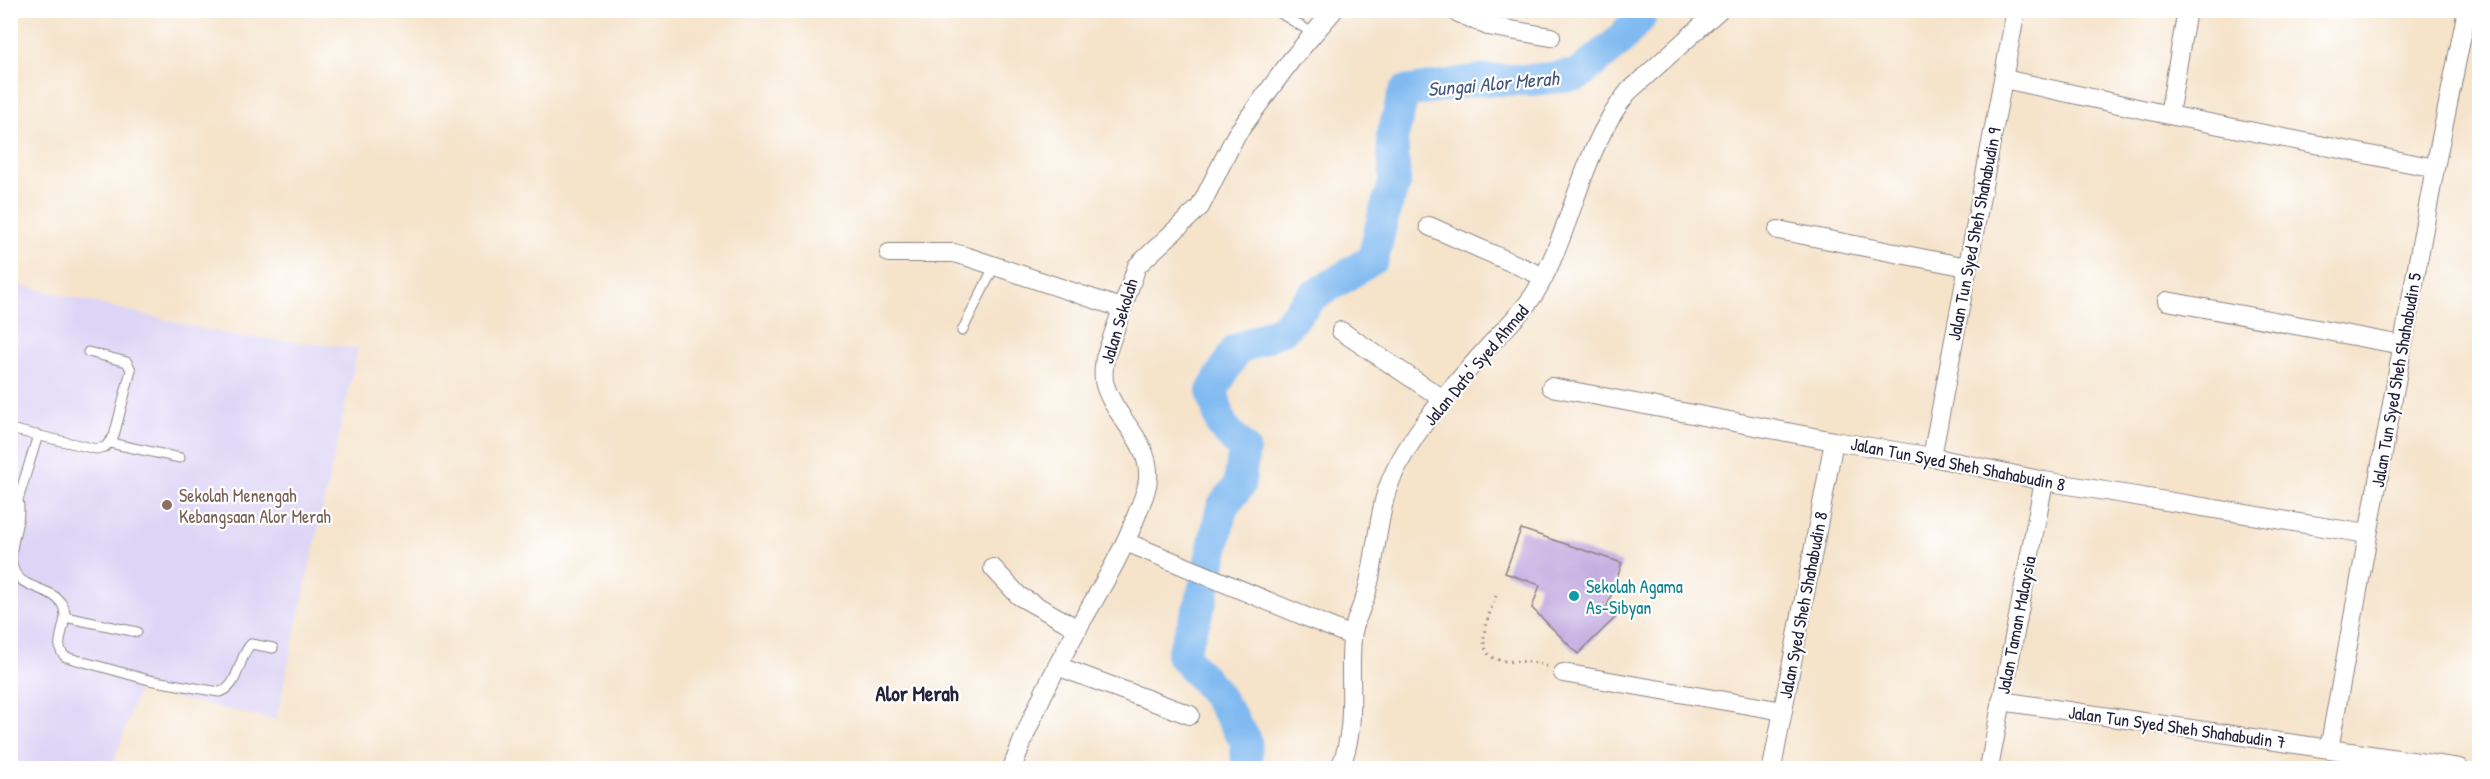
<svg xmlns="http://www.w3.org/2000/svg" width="2490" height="779" viewBox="0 0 2490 779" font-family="'Patrick Hand',sans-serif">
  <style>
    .built { fill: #ddd5f6 }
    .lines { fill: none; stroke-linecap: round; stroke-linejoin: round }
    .river { stroke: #80baf1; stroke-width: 32 }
    .building { fill: #ba9fdb }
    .lane-casing { stroke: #8c8282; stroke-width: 11 }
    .street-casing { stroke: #8c8282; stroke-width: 20 }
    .path { stroke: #8c8282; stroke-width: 3; stroke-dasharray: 1.5 4.5; stroke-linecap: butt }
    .lane { stroke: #fff; stroke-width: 9 }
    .street { stroke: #fff; stroke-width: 18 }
    .education-dot { fill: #8d6e63; stroke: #fff; stroke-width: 2 }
    .culture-dot { fill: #0f9aa8; stroke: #fff; stroke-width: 2 }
    .labels { text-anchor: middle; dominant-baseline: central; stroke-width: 4.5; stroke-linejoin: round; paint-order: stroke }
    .street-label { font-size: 18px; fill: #22223b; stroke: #fff }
    .education-label { font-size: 18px; fill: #785e54; stroke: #fff; text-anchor: start }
    .culture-label { font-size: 18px; fill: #0d838f; stroke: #fff; text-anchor: start }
    .water-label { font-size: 20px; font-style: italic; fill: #43577b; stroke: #fff }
    .quarter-label { font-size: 21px; font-weight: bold; fill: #22223b; stroke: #fff }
  </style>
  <rect width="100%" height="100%" fill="#fff"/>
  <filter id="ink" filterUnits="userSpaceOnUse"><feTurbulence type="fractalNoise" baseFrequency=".0167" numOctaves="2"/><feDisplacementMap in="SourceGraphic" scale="12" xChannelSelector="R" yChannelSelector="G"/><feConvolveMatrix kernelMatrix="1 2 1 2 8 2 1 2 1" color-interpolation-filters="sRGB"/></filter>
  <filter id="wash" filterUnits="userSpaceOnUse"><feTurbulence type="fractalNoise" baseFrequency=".008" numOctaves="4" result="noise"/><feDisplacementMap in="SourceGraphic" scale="24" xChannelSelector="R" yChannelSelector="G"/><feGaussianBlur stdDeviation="1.35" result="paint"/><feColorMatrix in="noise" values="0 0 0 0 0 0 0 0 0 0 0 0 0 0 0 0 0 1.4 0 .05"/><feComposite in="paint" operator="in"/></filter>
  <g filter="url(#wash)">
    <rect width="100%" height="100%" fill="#f5e3ca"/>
    <path class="built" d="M 11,283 L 234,336 L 358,348 L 276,720 L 138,690 L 112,768 L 11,768 Z"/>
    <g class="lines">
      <path class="river" d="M 1247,768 L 1246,741 L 1215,692 L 1182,655 L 1201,602 L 1222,507 L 1239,486 L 1244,449 L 1222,426 L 1212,391 L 1236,350 L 1283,329 L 1313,296 L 1373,259 L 1384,213 L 1395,182 L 1392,138 L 1404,92 L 1480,80 L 1532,80 L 1578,75 L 1616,44 L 1640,18 L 1640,10"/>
    </g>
    <g id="blocks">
      <path class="building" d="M 1521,529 L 1622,563 L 1607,607 L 1617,616 L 1578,654 L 1532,608 L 1540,585 L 1505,573 Z"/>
    </g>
  </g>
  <g filter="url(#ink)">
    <use href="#blocks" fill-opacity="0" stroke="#8c8282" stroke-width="1.5"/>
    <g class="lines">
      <g class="lane-casing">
        <path id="lane" d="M 1275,10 L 1314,34
          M 962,331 L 995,265
          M 10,429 L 96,449 L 105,447 L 114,436 L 131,370 L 127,362 L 88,352
          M 110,443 L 180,458
          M 10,495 L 18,500 C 23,521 8,543 12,564 C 16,591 53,585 63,606 C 71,622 50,645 66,657 L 149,680 L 219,692 C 239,689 238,656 251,644 L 273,648
          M 18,500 L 38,435
          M 65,617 L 137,632"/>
      </g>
      <g class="street-casing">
        <path id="street" d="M 1452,10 L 1488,26 L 1551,37
          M 2004,79 L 2169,115 L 2435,168
          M 2169,115 L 2187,10
          M 1429,226 L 1544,277
          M 1778,230 L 1967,267
          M 889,253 L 954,253 L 968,257 L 1121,308
          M 2167,301 L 2402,345
          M 1341,331 L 1443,399
          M 1551,387 L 1834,441 L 1932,457 L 2044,481 L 2367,534
          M 1932,457 L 2016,10
          M 1126,542 L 1352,636
          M 993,568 L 1019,596 L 1078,629
          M 1057,666 L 1190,715
          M 1563,673 L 1783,711
          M 2001,701 L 2459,768
          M 2329,749 L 2435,168 L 2467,10
          M 1012,768 C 1030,719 1052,673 1078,628 C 1099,591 1122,555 1137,514 C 1141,503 1147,492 1148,479 C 1151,441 1115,419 1105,385 C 1102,376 1104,367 1105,358 L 1137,266 L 1200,207 L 1236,135 L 1292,59 L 1334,10
          M 1340,768 C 1358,726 1348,683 1352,638 C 1353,622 1363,607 1367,591 C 1375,560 1377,528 1385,497 C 1399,445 1454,385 1490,345 C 1505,328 1523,312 1535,293 C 1573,229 1580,152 1628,92 L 1719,10
          M 1772,768 L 1834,441
          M 1989,768 L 2044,481"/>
      </g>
      <path class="path" d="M 1496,596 C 1488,617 1469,659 1506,661 C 1521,662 1533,660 1548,667"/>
      <use href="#lane" class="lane"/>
      <use href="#street" class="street"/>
    </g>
  </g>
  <circle class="education-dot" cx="167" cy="505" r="6"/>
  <circle class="culture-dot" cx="1574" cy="596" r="6"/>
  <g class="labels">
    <g class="street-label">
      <text transform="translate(1974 234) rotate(-79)">Jalan Tun Syed Sheh Shahabudin 9</text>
      <text transform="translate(1119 321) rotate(-73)">Jalan Sekolah</text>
      <text transform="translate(1476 365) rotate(-50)">Jalan Dato' Syed Ahmad</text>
      <text transform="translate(2396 380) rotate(-80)">Jalan Tun Syed Sheh Shahabudin 5</text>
      <text transform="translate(1958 464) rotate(11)">Jalan Tun Syed Sheh Shahabudin 8</text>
      <text transform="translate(1803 605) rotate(-79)">Jalan Syed Sheh Shahabudin 8</text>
      <text transform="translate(2016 625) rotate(-79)">Jalan Taman Malaysia</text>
      <text transform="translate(2177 727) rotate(8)">Jalan Tun Syed Sheh Shahabudin 7</text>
    </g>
    <g class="education-label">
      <text x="179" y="495">Sekolah Menengah<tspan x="179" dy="21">Kebangsaan Alor Merah</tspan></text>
    </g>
    <g class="culture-label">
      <text x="1586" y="586">Sekolah Agama<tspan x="1586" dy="21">As-Sibyan</tspan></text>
    </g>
    <g class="water-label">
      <text transform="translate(1493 83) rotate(-5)">Sungai Alor Merah</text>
    </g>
    <g class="quarter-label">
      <text x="917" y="693">Alor Merah</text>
    </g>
  </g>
  <rect width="2490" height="779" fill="none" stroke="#fff" stroke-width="36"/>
</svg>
